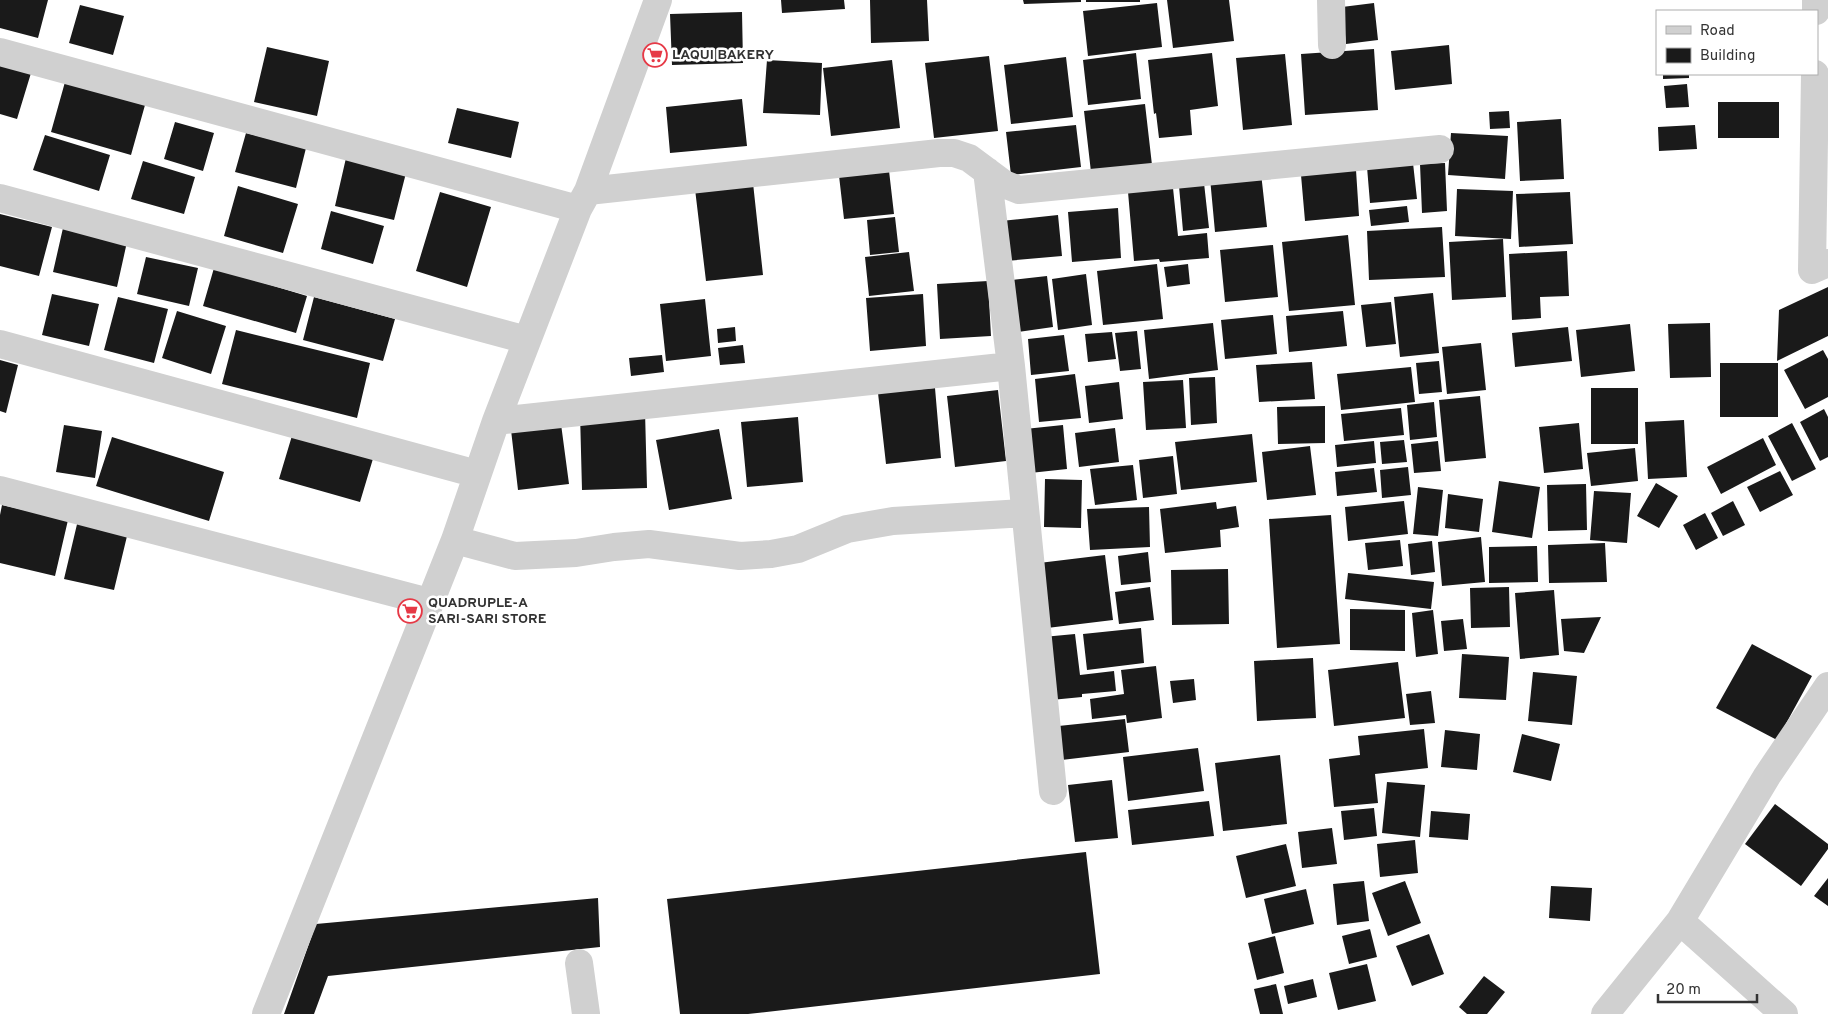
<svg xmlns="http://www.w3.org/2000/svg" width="1828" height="1014" viewBox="0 0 1828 1014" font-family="Overpass,sans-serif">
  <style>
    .building { fill: #1a1a1a }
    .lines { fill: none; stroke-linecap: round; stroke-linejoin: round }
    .minor { stroke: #d0d0d0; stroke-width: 28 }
    .labels { text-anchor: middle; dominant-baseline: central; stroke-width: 5; stroke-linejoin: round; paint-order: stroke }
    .poi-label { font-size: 14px; font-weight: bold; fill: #333; stroke: #fff; text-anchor: start }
  </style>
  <rect width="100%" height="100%" fill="#fff"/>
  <path class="building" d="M 0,0 L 48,0 L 38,38 L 0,28 Z
    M 781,0 L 844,0 L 845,9 L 782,13 Z
    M 870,0 L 927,0 L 929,41 L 871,43 Z
    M 1023,0 L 1081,0 L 1081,2 L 1024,4 Z
    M 1086,0 L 1140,0 L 1140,2 L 1086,2 Z
    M 1167,0 L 1229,0 L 1234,41 L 1173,48 Z
    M 1157,3 L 1162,47 L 1088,56 L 1083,11 Z
    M 1374,3 L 1378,40 L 1346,44 L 1342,7 Z
    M 80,5 L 124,16 L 113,55 L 69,43 Z
    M 742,12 L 743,63 L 672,65 L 670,14 Z
    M 1449,45 L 1452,84 L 1395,90 L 1391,51 Z
    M 267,47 L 329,61 L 317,116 L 254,102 Z
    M 1374,49 L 1378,110 L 1305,115 L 1301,54 Z
    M 1136,53 L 1141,99 L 1088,105 L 1083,60 Z
    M 1212,53 L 1218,106 L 1190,110 L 1192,135 L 1159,138 L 1156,113 L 1154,114 L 1148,60 Z
    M 1285,54 L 1292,125 L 1243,130 L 1236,58 Z
    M 989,56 L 998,131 L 934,138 L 925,63 Z
    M 1066,57 L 1073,117 L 1011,124 L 1004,65 Z
    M 767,60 L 822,63 L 820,115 L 763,113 Z
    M 892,60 L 900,128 L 831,136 L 823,68 Z
    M 0,64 L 31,73 L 17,119 L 0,114 Z
    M 1663,74 L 1689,74 L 1689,78 L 1663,79 Z
    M 65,82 L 145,105 L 131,155 L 51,132 Z
    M 1687,84 L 1689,107 L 1666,108 L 1664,86 Z
    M 742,99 L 747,146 L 670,153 L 666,107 Z
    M 1718,102 L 1779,102 L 1779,138 L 1718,138 Z
    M 1145,104 L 1152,165 L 1091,172 L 1084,111 Z
    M 457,108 L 519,122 L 511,158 L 448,143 Z
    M 1509,111 L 1510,128 L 1490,129 L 1489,112 Z
    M 1561,119 L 1564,179 L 1520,181 L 1517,122 Z
    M 175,122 L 214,133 L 203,171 L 164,159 Z
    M 1076,125 L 1081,167 L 1011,175 L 1006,132 Z
    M 1695,125 L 1697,149 L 1659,151 L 1658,127 Z
    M 246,133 L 306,148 L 296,188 L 235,172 Z
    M 1451,133 L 1508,136 L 1505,179 L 1448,175 Z
    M 45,135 L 110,155 L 99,191 L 33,170 Z
    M 346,158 L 406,173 L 394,220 L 335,206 Z
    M 143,161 L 195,177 L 184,214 L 131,199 Z
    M 888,162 L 894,214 L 844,219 L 838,167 Z
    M 1413,163 L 1417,199 L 1370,203 L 1367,167 Z
    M 1445,163 L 1447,211 L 1422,213 L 1420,164 Z
    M 1356,170 L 1359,216 L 1305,221 L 1301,175 Z
    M 1261,173 L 1267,227 L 1215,232 L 1210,178 Z
    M 753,183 L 763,275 L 706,281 L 695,189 Z
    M 1204,183 L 1209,228 L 1183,231 L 1179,186 Z
    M 238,186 L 298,204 L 283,253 L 224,236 Z
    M 1173,188 L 1178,236 L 1207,233 L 1209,258 L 1160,262 L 1159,259 L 1134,261 L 1128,192 Z
    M 1457,189 L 1513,191 L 1511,239 L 1455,236 Z
    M 440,192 L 491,207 L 467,287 L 416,271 Z
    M 1570,192 L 1573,244 L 1519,247 L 1516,194 Z
    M 1407,206 L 1409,222 L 1371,226 L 1369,210 Z
    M 1118,208 L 1121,258 L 1072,262 L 1068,212 Z
    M 331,211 L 384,226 L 373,264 L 321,249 Z
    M 0,214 L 52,227 L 39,276 L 0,266 Z
    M 1058,215 L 1062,256 L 1006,261 L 1001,221 Z
    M 895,217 L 899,252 L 870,255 L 867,220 Z
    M 1442,227 L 1445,277 L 1369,280 L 1367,231 Z
    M 63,228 L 127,242 L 117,287 L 53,272 Z
    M 1348,235 L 1355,305 L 1289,311 L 1282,242 Z
    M 1503,239 L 1506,297 L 1452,300 L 1449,242 Z
    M 1273,245 L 1278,297 L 1225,302 L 1220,250 Z
    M 1567,251 L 1569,296 L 1540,297 L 1541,318 L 1512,320 L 1509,254 Z
    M 909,252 L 914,291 L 869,296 L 865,257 Z
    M 146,257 L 198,268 L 189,306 L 137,294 Z
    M 1157,264 L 1163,319 L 1103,325 L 1097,271 Z
    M 1188,264 L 1190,284 L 1167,287 L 1164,267 Z
    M 214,268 L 307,296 L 296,333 L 203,306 Z
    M 1086,274 L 1092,325 L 1058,330 L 1052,279 Z
    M 1047,276 L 1053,327 L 1018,332 L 1012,280 Z
    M 988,281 L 991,336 L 940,339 L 937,284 Z
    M 1828,287 L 1828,336 L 1777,361 L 1779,310 Z
    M 1433,293 L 1439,353 L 1400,357 L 1394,297 Z
    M 52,294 L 99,304 L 89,346 L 42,335 Z
    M 923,294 L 926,346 L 870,351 L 866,298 Z
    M 118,297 L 168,309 L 154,363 L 104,350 Z
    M 314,297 L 395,319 L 383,361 L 303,340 Z
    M 705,299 L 711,356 L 666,361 L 660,304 Z
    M 1391,302 L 1396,344 L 1366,347 L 1361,305 Z
    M 177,311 L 226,326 L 211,374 L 162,358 Z
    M 1343,311 L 1347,346 L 1289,352 L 1286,316 Z
    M 1273,315 L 1277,354 L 1225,359 L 1221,320 Z
    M 1213,323 L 1218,370 L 1149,379 L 1144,330 Z
    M 1710,323 L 1711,377 L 1670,378 L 1668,324 Z
    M 1630,324 L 1635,371 L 1581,377 L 1576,330 Z
    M 735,327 L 736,341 L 718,343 L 717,329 Z
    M 1568,327 L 1572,361 L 1515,367 L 1512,333 Z
    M 236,330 L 370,363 L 357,418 L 222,384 Z
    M 1137,331 L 1141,369 L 1120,371 L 1115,333 Z
    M 1112,332 L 1116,359 L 1088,362 L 1085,334 Z
    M 1064,335 L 1069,371 L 1031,375 L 1028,339 Z
    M 1481,343 L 1486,390 L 1447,394 L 1442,347 Z
    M 743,345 L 745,363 L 720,365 L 718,348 Z
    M 1823,350 L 1828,359 L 1828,397 L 1805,409 L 1784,370 Z
    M 662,355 L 664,372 L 631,376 L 629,358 Z
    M 0,360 L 18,365 L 6,413 L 0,411 Z
    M 1439,361 L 1442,392 L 1419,394 L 1416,363 Z
    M 1312,362 L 1315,399 L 1259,402 L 1256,365 Z
    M 1720,363 L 1778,363 L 1778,417 L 1720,417 Z
    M 1411,367 L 1415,402 L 1341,410 L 1337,374 Z
    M 1075,374 L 1081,418 L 1039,422 L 1035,379 Z
    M 1215,377 L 1217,423 L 1191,425 L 1189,378 Z
    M 1183,380 L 1186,428 L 1146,430 L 1143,382 Z
    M 1119,382 L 1123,419 L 1089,423 L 1085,386 Z
    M 935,388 L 941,458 L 886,464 L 878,393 Z
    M 1591,388 L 1638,388 L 1638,444 L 1591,444 Z
    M 998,390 L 1006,461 L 955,467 L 947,396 Z
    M 1480,396 L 1486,458 L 1445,462 L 1439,400 Z
    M 1434,402 L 1437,437 L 1410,440 L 1407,405 Z
    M 1325,406 L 1325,443 L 1278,444 L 1277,407 Z
    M 1401,408 L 1404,435 L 1344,441 L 1341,414 Z
    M 1824,409 L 1828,417 L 1828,457 L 1820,461 L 1800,422 Z
    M 645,411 L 647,488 L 582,490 L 580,413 Z
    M 798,417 L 803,482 L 747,487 L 741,422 Z
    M 1684,420 L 1687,477 L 1648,479 L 1645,422 Z
    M 1579,423 L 1583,469 L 1544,473 L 1539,427 Z
    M 1792,423 L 1816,469 L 1792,481 L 1768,436 Z
    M 561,424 L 569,484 L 518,490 L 511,430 Z
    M 64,425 L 102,431 L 95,478 L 56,472 Z
    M 1063,425 L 1067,469 L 1030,473 L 1025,429 Z
    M 1115,428 L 1119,462 L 1079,467 L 1075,433 Z
    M 294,429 L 375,452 L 360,502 L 279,479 Z
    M 719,429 L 732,499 L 669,510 L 656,440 Z
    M 1252,434 L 1257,482 L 1181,490 L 1175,442 Z
    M 112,437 L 224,472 L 209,521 L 96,486 Z
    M 1763,438 L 1776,465 L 1721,494 L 1707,467 Z
    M 1404,440 L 1407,462 L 1382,464 L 1380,442 Z
    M 1374,441 L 1376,463 L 1337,467 L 1335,445 Z
    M 1438,441 L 1441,471 L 1414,473 L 1411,444 Z
    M 1310,446 L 1316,495 L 1267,500 L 1262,452 Z
    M 1635,448 L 1638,481 L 1591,486 L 1587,453 Z
    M 1173,456 L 1177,494 L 1143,498 L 1139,460 Z
    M 1133,465 L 1137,500 L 1095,505 L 1090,469 Z
    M 1408,467 L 1411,495 L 1382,498 L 1380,470 Z
    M 1374,468 L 1377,492 L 1337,496 L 1335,472 Z
    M 1780,471 L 1793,495 L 1760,512 L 1747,487 Z
    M 1045,479 L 1082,480 L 1081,528 L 1044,527 Z
    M 1499,481 L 1540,487 L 1532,538 L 1492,532 Z
    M 1656,483 L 1678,496 L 1659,528 L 1637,516 Z
    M 1586,484 L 1587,530 L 1548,531 L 1547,485 Z
    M 1418,487 L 1443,490 L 1438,536 L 1413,534 Z
    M 1594,491 L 1631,493 L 1627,543 L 1590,540 Z
    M 1448,494 L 1483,499 L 1479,532 L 1445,528 Z
    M 1404,501 L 1408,534 L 1348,541 L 1345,507 Z
    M 1733,501 L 1745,525 L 1723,536 L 1711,513 Z
    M 1216,502 L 1217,509 L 1236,506 L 1239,527 L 1220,530 L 1221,547 L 1165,553 L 1160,509 Z
    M 2,505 L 68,520 L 55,576 L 0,563 L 0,515 Z
    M 1149,507 L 1150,547 L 1090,550 L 1087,509 Z
    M 1705,513 L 1718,538 L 1696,550 L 1683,525 Z
    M 1331,515 L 1340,644 L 1277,648 L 1269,519 Z
    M 78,520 L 128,532 L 114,590 L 64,579 Z
    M 1481,537 L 1485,582 L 1442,586 L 1438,542 Z
    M 1400,540 L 1403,566 L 1368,570 L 1365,543 Z
    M 1432,541 L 1435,572 L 1411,575 L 1408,544 Z
    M 1605,543 L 1607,582 L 1549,583 L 1548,545 Z
    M 1537,546 L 1538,582 L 1489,583 L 1489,547 Z
    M 1148,552 L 1151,582 L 1121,585 L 1118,556 Z
    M 1105,555 L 1113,620 L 1047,628 L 1039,563 Z
    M 1228,569 L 1229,624 L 1172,625 L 1171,570 Z
    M 1348,573 L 1434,582 L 1431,609 L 1345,599 Z
    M 1150,587 L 1154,620 L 1119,624 L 1115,592 Z
    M 1509,587 L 1510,627 L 1471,628 L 1470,588 Z
    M 1554,590 L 1559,655 L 1520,659 L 1515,593 Z
    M 1350,609 L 1405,610 L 1405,651 L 1350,650 Z
    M 1433,610 L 1438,654 L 1416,657 L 1412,613 Z
    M 1601,617 L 1584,653 L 1564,651 L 1561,619 Z
    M 1463,619 L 1467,649 L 1444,651 L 1441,621 Z
    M 1141,628 L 1144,663 L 1087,670 L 1083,634 Z
    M 1075,634 L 1080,675 L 1114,671 L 1116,691 L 1082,694 L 1082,697 L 1051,700 L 1043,637 Z
    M 1752,644 L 1812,676 L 1777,740 L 1716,708 Z
    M 1462,654 L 1509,657 L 1506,700 L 1459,698 Z
    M 1313,658 L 1316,718 L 1257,721 L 1254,661 Z
    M 1398,662 L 1405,718 L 1334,726 L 1328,670 Z
    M 1156,666 L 1162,718 L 1127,723 L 1126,715 L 1092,719 L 1090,699 L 1124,694 L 1121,670 Z
    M 1533,672 L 1577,676 L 1572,725 L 1528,721 Z
    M 1194,679 L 1196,700 L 1173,703 L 1170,681 Z
    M 1431,691 L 1435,723 L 1410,725 L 1406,694 Z
    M 1125,719 L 1129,752 L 1053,761 L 1049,727 Z
    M 1424,729 L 1428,768 L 1375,774 L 1378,803 L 1334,807 L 1329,759 L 1360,755 L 1358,736 Z
    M 1445,730 L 1480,734 L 1477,770 L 1441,767 Z
    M 1522,734 L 1560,744 L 1551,781 L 1513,772 Z
    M 1198,748 L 1204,791 L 1128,801 L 1123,757 Z
    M 1280,755 L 1287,824 L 1223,831 L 1215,763 Z
    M 1112,780 L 1118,838 L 1075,842 L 1068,785 Z
    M 1387,782 L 1425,785 L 1420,837 L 1382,833 Z
    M 1209,801 L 1214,836 L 1132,845 L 1128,810 Z
    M 1775,804 L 1828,844 L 1828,849 L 1801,886 L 1745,844 Z
    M 1374,808 L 1377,836 L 1344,840 L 1341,811 Z
    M 1431,811 L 1470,814 L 1468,840 L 1429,837 Z
    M 1332,828 L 1337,864 L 1302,868 L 1298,832 Z
    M 1415,840 L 1418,873 L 1380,877 L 1377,844 Z
    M 1286,844 L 1296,886 L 1246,898 L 1236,856 Z
    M 1086,852 L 1100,974 L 748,1014 L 680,1014 L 667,899 Z
    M 1828,878 L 1828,906 L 1814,896 Z
    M 1364,881 L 1369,921 L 1337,925 L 1333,884 Z
    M 1405,881 L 1421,923 L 1388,936 L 1372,893 Z
    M 1551,886 L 1592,888 L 1590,921 L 1549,918 Z
    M 1306,889 L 1314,924 L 1272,934 L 1264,899 Z
    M 598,898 L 600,947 L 328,976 L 314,1014 L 284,1014 L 316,924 Z
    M 1370,929 L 1377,957 L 1349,964 L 1342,936 Z
    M 1429,934 L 1444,974 L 1412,986 L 1396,946 Z
    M 1275,936 L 1284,973 L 1257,980 L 1248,943 Z
    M 1367,964 L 1376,1001 L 1338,1010 L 1329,973 Z
    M 1484,976 L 1505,992 L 1487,1014 L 1467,1014 L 1459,1007 Z
    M 1313,979 L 1317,997 L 1288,1004 L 1284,986 Z
    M 1276,984 L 1283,1014 L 1260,1014 L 1254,989 Z"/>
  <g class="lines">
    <path class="minor" d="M 1331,0 L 1332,45
      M 1816,11 L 1816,0
      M 0,52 L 578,209
      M 1815,74 L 1812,270 L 1828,263
      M 987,171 L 1011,366 L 1053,791
      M 588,191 L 939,153 L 954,153 L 969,158 L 1004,184 L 1019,190 L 1440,149
      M 0,198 L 527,340
      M 0,344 L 477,474
      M 496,421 L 1011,366
      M 0,490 L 429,602
      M 455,540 L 515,556 L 576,553 L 614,547 L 649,544 L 740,556 L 771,554 L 798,549 L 847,529 L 893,521 L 1024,513
      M 579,963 L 586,1014
      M 266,1014 L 455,540 L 496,421 L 578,209 L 588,191 L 658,0
      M 1605,1014 L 1680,921
      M 1784,1014 L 1680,921 L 1767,776 L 1828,686"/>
  </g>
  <defs>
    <g id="supermarket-ring" transform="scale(1.25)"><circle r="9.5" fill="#fff" stroke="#e63946" stroke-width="1.5"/><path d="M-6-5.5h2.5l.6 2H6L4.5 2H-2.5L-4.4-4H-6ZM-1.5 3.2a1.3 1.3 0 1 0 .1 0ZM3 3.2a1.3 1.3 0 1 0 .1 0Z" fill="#e63946"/></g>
  </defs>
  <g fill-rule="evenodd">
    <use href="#supermarket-ring" x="655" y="55"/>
    <use href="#supermarket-ring" x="410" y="611"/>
  </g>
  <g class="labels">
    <g class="poi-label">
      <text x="672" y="55">LAQUI BAKERY</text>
      <text x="428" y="603">QUADRUPLE-A<tspan x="428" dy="16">SARI-SARI STORE</tspan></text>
    </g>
  </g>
  <rect x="1656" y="10" width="162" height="65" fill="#ffffff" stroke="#adadad"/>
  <rect x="1666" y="26" width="25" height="8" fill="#d0d0d0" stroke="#adadad"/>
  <text x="1700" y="35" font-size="15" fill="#333333">Road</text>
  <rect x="1666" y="48" width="25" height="15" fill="#1a1a1a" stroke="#adadad"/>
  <text x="1700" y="60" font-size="15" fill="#333333">Building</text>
  <path d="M1658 994v8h99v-8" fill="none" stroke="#333333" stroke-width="2.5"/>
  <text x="1666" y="994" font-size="15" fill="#333333" stroke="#ffffff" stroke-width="4" paint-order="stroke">20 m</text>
</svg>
